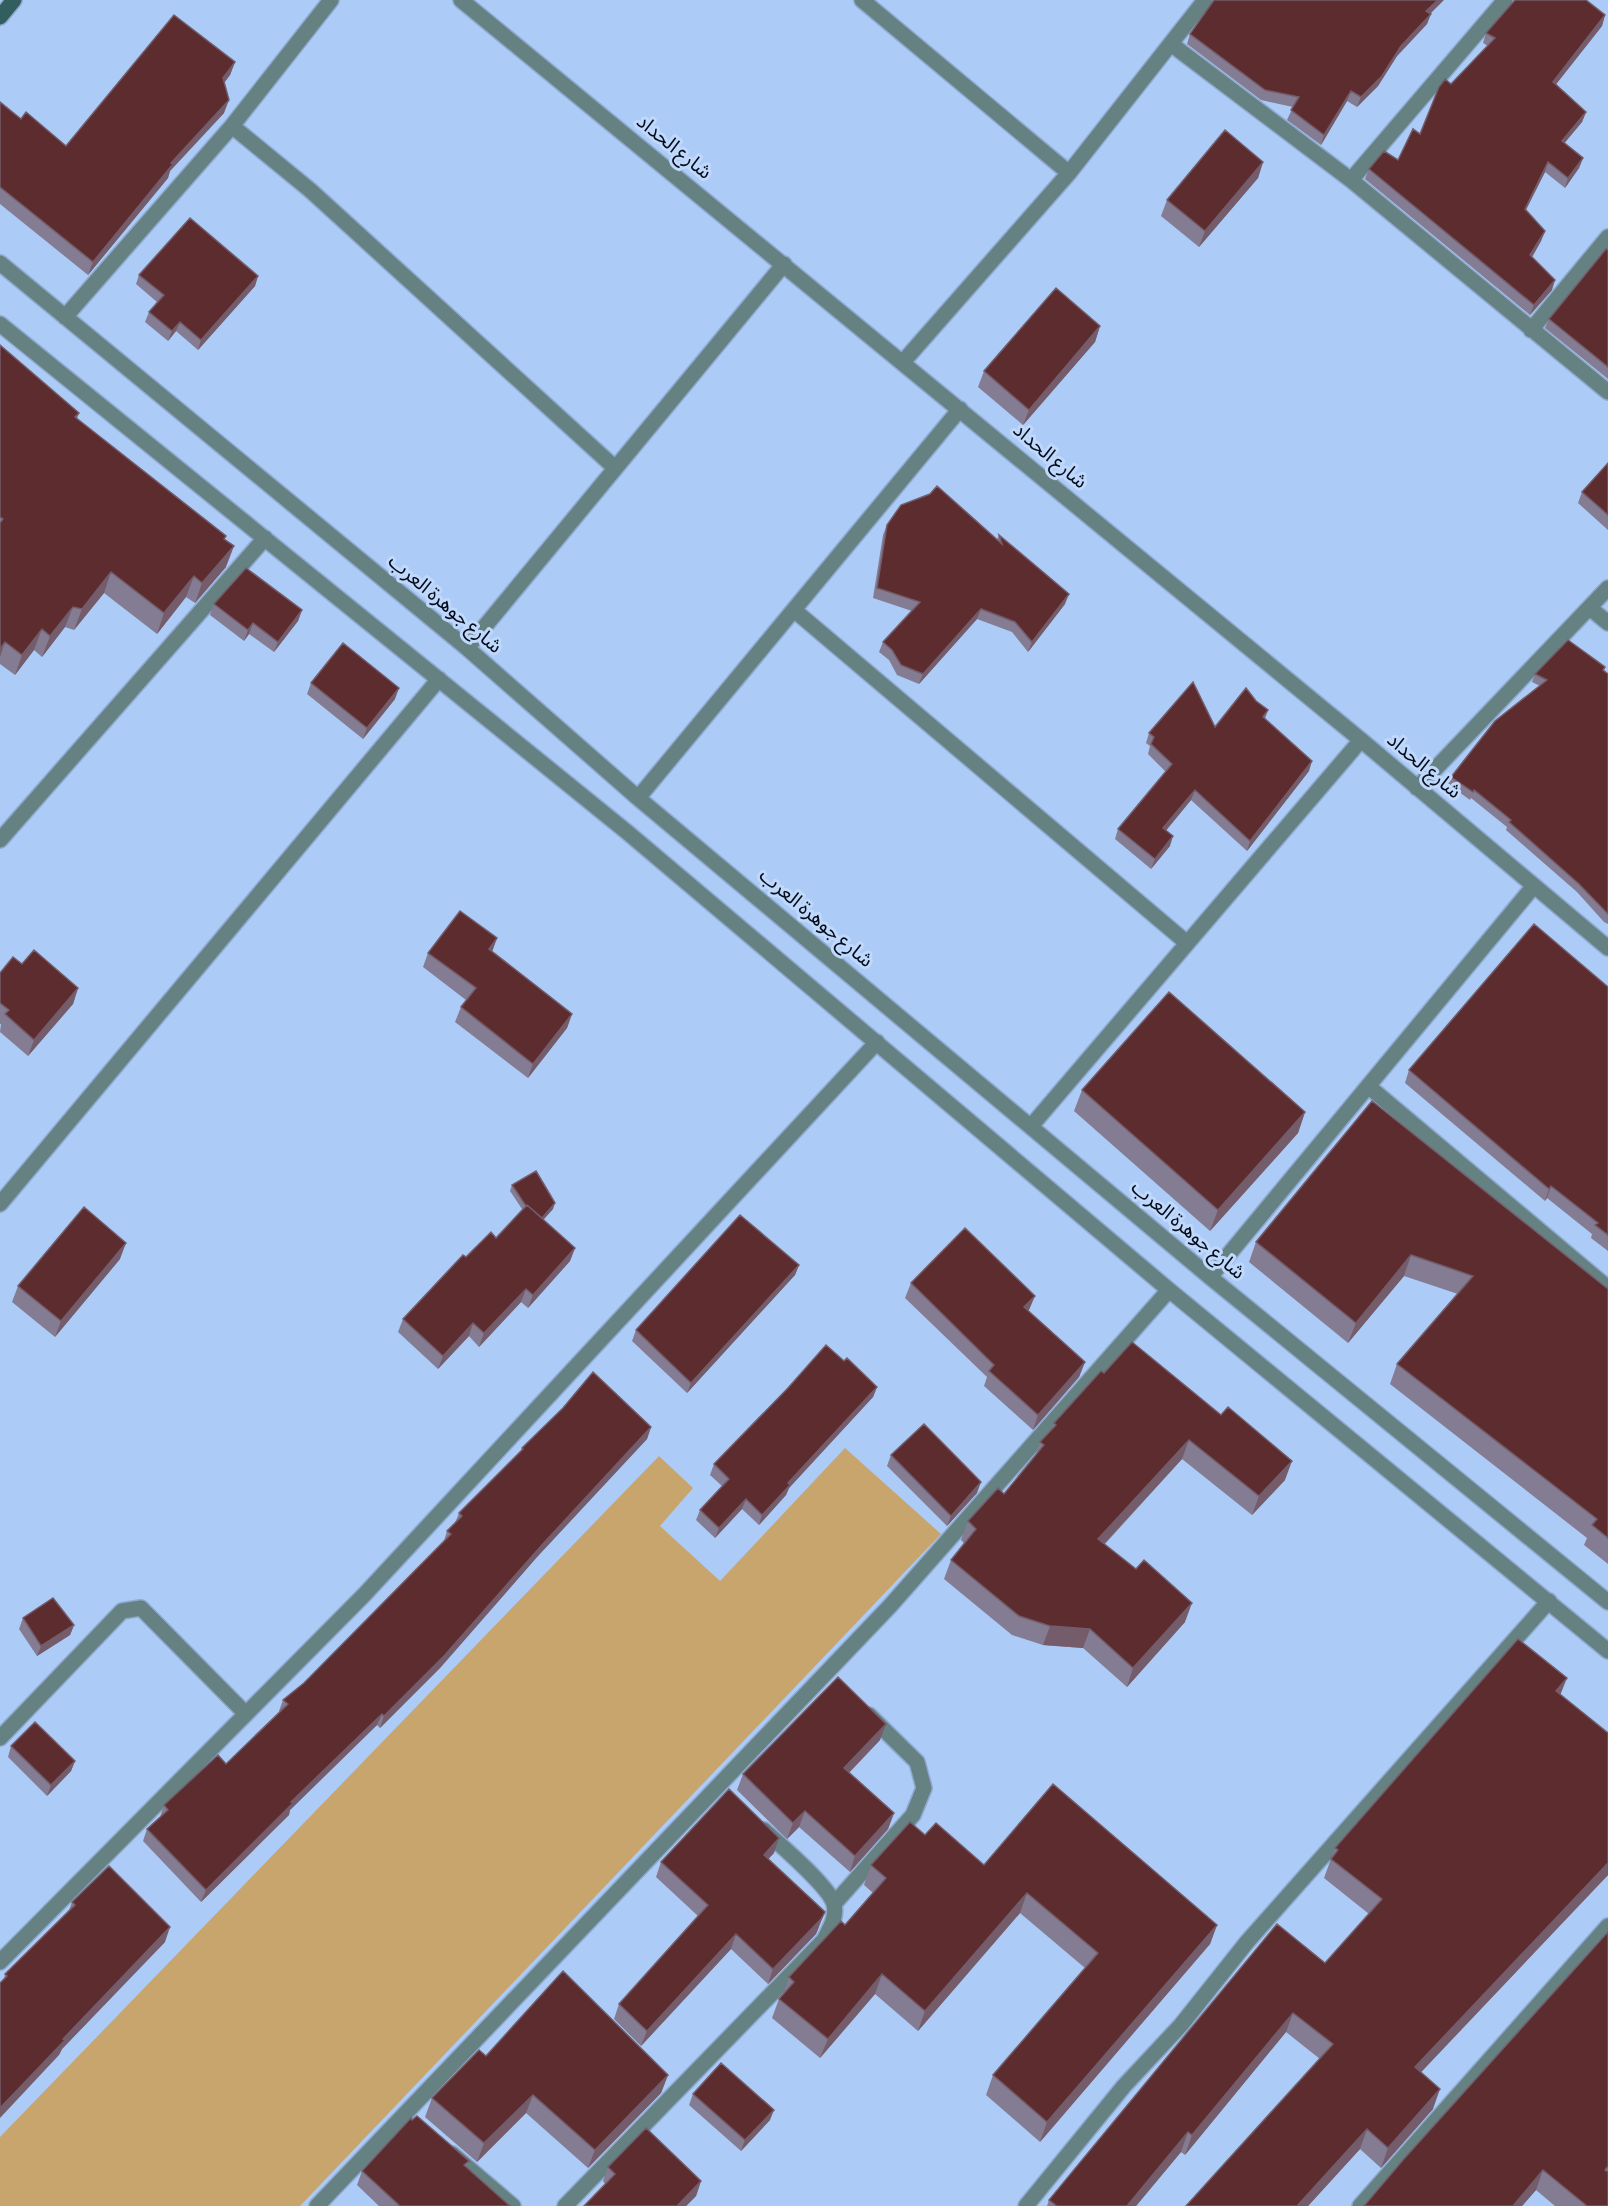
<svg xmlns="http://www.w3.org/2000/svg" width="1608" height="2206" viewBox="0 0 1608 2206" font-family="'Sofia Sans Condensed','Noto Sans Arabic',sans-serif">
  <style>
    .green { fill: #c9a56e }
    .lines { fill: none; stroke-linecap: round; stroke-linejoin: round }
    .lane-casing { stroke: #8ea9cf; stroke-width: 18 }
    .street-casing { stroke: #8ea9cf; stroke-width: 18 }
    .secondary-casing { stroke: #8ea9cf; stroke-width: 18 }
    .lane { stroke: #658181; stroke-width: 15 }
    .street { stroke: #658181; stroke-width: 15 }
    .secondary { stroke: #335e5f; stroke-width: 15 }
    .wall { fill: #847c93 }
    .shaded-wall { fill: #745c6b }
    .building { fill: #5c2c2f; stroke: #745c6b; stroke-width: 1.5 }
    .labels { text-anchor: middle; dominant-baseline: central; stroke-width: 6; stroke-linejoin: round; paint-order: stroke }
    .street-label { font-size: 20px; fill: #030c1a; stroke: #bfd8fb }
  </style>
  <rect width="100%" height="100%" fill="#accbf7"/>
  <path class="green" d="M 845,1448 L 941,1534 L 300,2206 L 0,2206 L 0,2137 L 659,1456 L 693,1488 L 660,1526 L 720,1581 Z"/>
  <g class="lines">
    <g class="lane-casing">
      <path id="lane" d="M 1026,2206 L 1124,2086 L 1181,2025 L 1247,1942 L 1549,1601"/>
    </g>
    <g class="street-casing">
      <path id="street" d="M 461,0 L 1361,740 L 1608,948
        M 862,0 L 1069,173
        M 1171,44 L 1351,180 L 1608,392
        M 232,126 L 310,190 L 614,467
        M 1351,180 L 1505,0
        M 0,263 L 467,648 L 638,798 L 1210,1277 L 1608,1602
        M 65,317 L 232,126 L 331,0
        M 0,324 L 627,832 L 1169,1290 L 1608,1651
        M 1531,330 L 1608,237
        M 903,362 L 1069,173 L 1205,0
        M 1591,609 L 1608,623
        M 794,610 L 1187,943
        M 467,648 L 784,264
        M 1417,788 L 1608,588
        M 638,798 L 960,409
        M 0,840 L 265,538
        M 1368,1086 L 1608,1288
        M 1032,1125 L 1361,740
        M 0,1204 L 439,679
        M 1210,1277 L 1533,887
        M 0,1738 L 122,1611 L 141,1608 L 245,1713
        M 834,1904 L 913,1815 L 924,1788 L 917,1762 L 869,1715
        M 0,1962 L 364,1595 L 877,1042
        M 452,2154 L 513,2206
        M 317,2206 L 890,1606 L 1169,1290
        M 565,2206 L 824,1940 C 830,1928 837,1918 834,1904 C 829,1886 779,1844 764,1830
        M 1360,2206 L 1608,1926"/>
    </g>
    <g class="secondary-casing">
      <path id="secondary" d="M 0,17 L 14,0"/>
    </g>
    <use href="#lane" class="lane"/>
    <use href="#street" class="street"/>
    <use href="#secondary" class="secondary"/>
  </g>
  <path class="wall" d="M 1430,14 L 1427,24 L 1397,56 L 1378,86 L 1357,107 L 1347,101 L 1321,145 L 1287,120 L 1293,107 L 1261,100 L 1187,44 L 1190,34 Z
    M 1605,15 L 1602,26 L 1556,84 L 1586,112 L 1582,122 L 1564,143 L 1583,158 L 1579,168 L 1565,188 L 1545,172 L 1526,210 L 1545,231 L 1541,241 L 1532,257 L 1552,290 L 1530,315 L 1365,179 L 1369,169 L 1398,160 L 1420,134 L 1451,84 L 1488,46 L 1483,43 L 1486,33 Z
    M 235,62 L 230,75 L 224,83 L 224,113 L 170,171 L 168,178 L 88,275 L 0,204 L 0,102 L 21,119 L 66,146 Z
    M 1263,162 L 1258,178 L 1199,247 L 1161,216 L 1167,200 Z
    M 1608,250 L 1608,379 L 1545,328 L 1549,319 Z
    M 139,275 L 258,276 L 255,286 L 198,350 L 176,331 L 168,341 L 145,322 L 149,312 L 157,302 L 136,284 Z
    M 1100,326 L 1095,342 L 1023,425 L 978,387 L 984,371 Z
    M 0,345 L 79,413 L 77,419 L 224,539 L 226,567 L 195,603 L 186,597 L 157,634 L 104,593 L 74,630 L 65,627 L 42,657 L 34,650 L 15,675 L 0,664 Z
    M 1608,463 L 1608,530 L 1578,503 L 1582,492 Z
    M 887,525 L 997,540 L 999,535 L 1065,604 L 1028,652 L 1012,632 L 977,619 L 919,684 L 897,675 L 889,660 L 879,652 L 883,642 L 912,611 L 873,598 L 883,535 Z
    M 214,604 L 302,610 L 298,621 L 274,652 L 249,634 L 244,641 L 210,615 Z
    M 1605,667 L 1604,671 L 1608,674 L 1608,924 L 1604,922 L 1577,892 L 1506,830 L 1507,827 L 1471,798 L 1470,800 L 1448,784 L 1451,777 L 1540,686 L 1532,682 L 1535,674 Z
    M 311,683 L 395,699 L 363,739 L 307,694 Z
    M 1256,701 L 1268,710 L 1265,719 L 1309,771 L 1247,851 L 1191,800 L 1166,830 L 1170,846 L 1151,869 L 1115,839 L 1118,829 L 1166,772 L 1148,754 L 1150,746 L 1146,743 L 1149,733 L 1215,727 Z
    M 497,938 L 492,951 L 572,1014 L 567,1028 L 528,1078 L 455,1022 L 461,1007 L 466,1000 L 423,967 L 428,953 Z
    M 22,964 L 78,988 L 73,1004 L 28,1056 L 0,1032 L 1,1024 L 0,1024 L 0,973 Z
    M 1608,987 L 1608,1251 L 1591,1238 L 1592,1234 L 1547,1198 L 1545,1201 L 1405,1083 L 1409,1070 Z
    M 1082,1090 L 1305,1112 L 1298,1133 L 1210,1231 L 1074,1111 Z
    M 1372,1101 L 1608,1289 L 1608,1564 L 1584,1545 L 1587,1538 L 1390,1384 L 1397,1364 L 1458,1294 L 1404,1276 L 1348,1343 L 1249,1262 L 1256,1242 Z
    M 512,1185 L 553,1209 L 543,1220 L 575,1248 L 570,1261 L 528,1308 L 521,1302 L 479,1347 L 469,1336 L 438,1369 L 398,1332 L 403,1319 L 466,1257 L 496,1238 L 522,1209 L 510,1191 Z
    M 120,1259 L 55,1337 L 12,1302 L 18,1286 Z
    M 799,1265 L 795,1275 L 687,1393 L 632,1341 L 636,1330 Z
    M 911,1283 L 1029,1310 L 1028,1311 L 1085,1362 L 1079,1377 L 1033,1430 L 984,1386 L 987,1377 L 905,1298 Z
    M 844,1361 L 877,1387 L 873,1397 L 789,1488 L 786,1495 L 759,1525 L 742,1509 L 715,1538 L 696,1520 L 700,1510 L 722,1486 L 710,1475 L 714,1464 Z
    M 1104,1373 L 1285,1480 L 1252,1515 L 1182,1459 L 1105,1544 L 1185,1622 L 1127,1687 L 1083,1648 L 1043,1645 L 1012,1635 L 944,1579 L 951,1560 L 964,1543 L 961,1540 L 968,1521 L 1004,1494 L 1035,1457 L 1040,1442 L 1052,1429 L 1054,1423 Z
    M 651,1427 L 647,1439 L 537,1557 L 440,1668 L 380,1728 L 377,1725 L 290,1810 L 289,1815 L 201,1902 L 143,1841 L 147,1829 L 160,1817 L 164,1805 L 226,1764 L 280,1712 L 279,1711 L 283,1700 L 304,1683 L 444,1541 L 447,1531 L 455,1523 L 459,1513 L 520,1453 L 522,1448 Z
    M 891,1455 L 977,1493 L 947,1526 L 887,1466 Z
    M 23,1618 L 74,1625 L 70,1635 L 37,1656 L 19,1629 Z
    M 1561,1695 L 1608,1733 L 1608,1875 L 1421,2072 L 1433,2109 L 1381,2168 L 1360,2149 L 1308,2206 L 1186,2206 L 1320,2059 L 1286,2032 L 1185,2155 L 1181,2152 L 1136,2206 L 1047,2206 L 1049,2200 L 1325,1963 L 1369,1914 L 1324,1878 L 1335,1848 Z
    M 880,1740 L 849,1773 L 894,1813 L 888,1829 L 850,1872 L 799,1827 L 787,1839 L 737,1790 L 743,1774 Z
    M 11,1746 L 75,1761 L 71,1771 L 47,1796 L 8,1757 Z
    M 925,1835 L 984,1865 L 1217,1925 L 1210,1944 L 1040,2142 L 986,2095 L 993,2075 L 1085,1968 L 1020,1913 L 918,2031 L 875,1994 L 820,2058 L 772,2018 L 779,1999 L 783,1994 L 789,1977 L 845,1925 L 873,1893 L 864,1885 L 871,1865 Z
    M 774,1853 L 768,1859 L 819,1927 L 816,1934 L 768,1984 L 731,1949 L 641,2046 L 614,2019 L 619,2004 L 698,1916 L 656,1877 L 661,1862 Z
    M 72,1902 L 165,1942 L 62,2049 L 59,2055 L 4,1979 L 5,1974 L 69,1910 Z
    M 1608,1932 L 1608,2206 L 1555,2206 L 1536,2190 L 1522,2206 L 1364,2206 Z
    M 668,2075 L 661,2093 L 588,2168 L 526,2113 L 477,2162 L 425,2117 L 432,2098 Z
    M 693,2094 L 770,2120 L 741,2151 L 689,2105 Z
    M 469,2161 L 466,2167 L 510,2206 L 379,2206 L 357,2185 L 362,2171 Z
    M 608,2167 L 701,2181 L 696,2196 L 686,2206 L 584,2206 L 605,2184 L 603,2181 Z"/>
  <path class="shaded-wall" d="M 1438,0 L 1444,0 L 1423,21 L 1426,11 Z
    M 1431,14 L 1427,24 L 1397,56 L 1378,86 L 1357,107 L 1361,97 L 1401,46 Z
    M 1605,15 L 1602,26 L 1550,92 L 1553,82 Z
    M 235,62 L 230,75 L 218,91 L 223,78 Z
    M 1351,91 L 1347,101 L 1321,145 L 1324,135 Z
    M 229,100 L 224,113 L 170,171 L 168,178 L 88,275 L 93,262 L 171,163 Z
    M 1586,112 L 1582,122 L 1558,151 L 1562,141 Z
    M 1583,158 L 1579,168 L 1565,188 L 1568,178 Z
    M 1263,162 L 1258,178 L 1199,247 L 1205,231 Z
    M 1548,162 L 1545,172 L 1521,219 L 1525,209 Z
    M 1545,231 L 1541,241 L 1527,266 L 1530,255 Z
    M 258,276 L 255,286 L 198,350 L 201,340 Z
    M 1555,280 L 1552,290 L 1530,315 L 1534,305 Z
    M 180,322 L 176,331 L 168,341 L 172,331 Z
    M 1100,326 L 1095,342 L 1023,425 L 1029,410 Z
    M 234,546 L 226,567 L 195,603 L 202,583 Z
    M 111,572 L 104,593 L 74,630 L 82,609 Z
    M 194,576 L 186,597 L 157,634 L 164,613 Z
    M 1069,594 L 1065,604 L 1028,652 L 1032,642 Z
    M 73,607 L 65,627 L 42,657 L 50,636 Z
    M 981,609 L 977,619 L 919,684 L 923,674 Z
    M 302,610 L 298,621 L 274,652 L 278,642 Z
    M 253,623 L 249,634 L 244,641 L 248,630 Z
    M 42,629 L 34,650 L 15,675 L 22,655 Z
    M 5,642 L 0,657 L 0,649 Z
    M 399,688 L 395,699 L 363,739 L 367,728 Z
    M 1312,761 L 1309,771 L 1247,851 L 1250,841 Z
    M 1195,790 L 1191,800 L 1160,838 L 1163,828 Z
    M 1173,836 L 1170,846 L 1151,869 L 1155,859 Z
    M 497,938 L 492,952 L 489,949 Z
    M 78,988 L 73,1004 L 28,1056 L 34,1040 Z
    M 572,1014 L 567,1028 L 528,1078 L 533,1064 Z
    M 1305,1112 L 1298,1133 L 1210,1231 L 1218,1210 Z
    M 1551,1186 L 1547,1198 L 1545,1201 L 1549,1189 Z
    M 555,1203 L 553,1209 L 535,1229 L 537,1224 Z
    M 126,1243 L 120,1259 L 55,1337 L 61,1321 Z
    M 575,1248 L 570,1261 L 528,1308 L 533,1295 Z
    M 1411,1255 L 1404,1276 L 1348,1343 L 1356,1323 Z
    M 799,1265 L 795,1275 L 687,1393 L 691,1383 Z
    M 526,1289 L 521,1302 L 479,1347 L 484,1333 Z
    M 1035,1296 L 1029,1310 L 1018,1322 L 1024,1307 Z
    M 473,1323 L 469,1336 L 438,1369 L 443,1356 Z
    M 1085,1362 L 1079,1377 L 1033,1430 L 1038,1415 Z
    M 877,1387 L 873,1397 L 789,1488 L 786,1495 L 759,1525 L 762,1515 L 788,1483 Z
    M 651,1427 L 647,1439 L 537,1557 L 440,1668 L 380,1728 L 384,1716 Z
    M 1189,1440 L 1182,1459 L 1091,1558 L 1098,1539 Z
    M 1292,1461 L 1285,1480 L 1252,1515 L 1259,1496 Z
    M 981,1482 L 977,1493 L 947,1526 L 951,1516 Z
    M 746,1499 L 742,1509 L 715,1538 L 719,1528 Z
    M 1192,1603 L 1185,1622 L 1127,1687 L 1133,1668 Z
    M 74,1625 L 70,1635 L 37,1656 L 41,1646 Z
    M 1050,1626 L 1090,1629 L 1083,1648 L 1043,1645 Z
    M 1567,1678 L 1559,1698 L 1556,1691 Z
    M 382,1714 L 377,1725 L 290,1810 L 289,1815 L 201,1902 L 206,1890 L 291,1802 Z
    M 886,1724 L 880,1740 L 838,1784 L 844,1768 Z
    M 75,1761 L 71,1771 L 47,1796 L 51,1785 Z
    M 805,1811 L 799,1827 L 787,1839 L 793,1823 Z
    M 894,1813 L 888,1829 L 850,1872 L 855,1856 Z
    M 779,1838 L 774,1853 L 758,1870 L 764,1855 Z
    M 1608,1863 L 1608,1875 L 1408,2086 L 1415,2067 Z
    M 1027,1893 L 1020,1913 L 918,2031 L 925,2011 Z
    M 825,1912 L 816,1934 L 768,1984 L 773,1969 Z
    M 1217,1925 L 1210,1944 L 1040,2142 L 1047,2122 Z
    M 170,1927 L 165,1942 L 62,2049 L 59,2055 L 0,2118 L 0,2108 L 63,2039 Z
    M 736,1934 L 731,1949 L 641,2046 L 647,2031 Z
    M 882,1974 L 875,1994 L 820,2058 L 828,2039 Z
    M 1293,2013 L 1286,2032 L 1185,2155 L 1192,2135 Z
    M 668,2075 L 661,2093 L 588,2168 L 595,2150 Z
    M 1440,2089 L 1433,2109 L 1381,2168 L 1388,2148 Z
    M 533,2095 L 526,2113 L 477,2162 L 484,2143 Z
    M 774,2110 L 770,2120 L 741,2151 L 745,2140 Z
    M 1367,2129 L 1360,2149 L 1308,2206 L 1297,2206 Z
    M 1188,2132 L 1181,2152 L 1136,2206 L 1127,2206 Z
    M 1543,2170 L 1536,2190 L 1522,2206 L 1513,2206 Z
    M 701,2181 L 696,2196 L 686,2206 L 677,2206 Z"/>
  <path class="building" d="M 1214,0 L 1438,0 L 1426,11 L 1431,14 L 1401,46 L 1382,76 L 1361,97 L 1351,91 L 1324,135 L 1291,110 L 1299,97 L 1265,90 L 1190,34 Z
    M 1515,0 L 1586,0 L 1605,15 L 1553,82 L 1586,112 L 1562,141 L 1583,158 L 1568,178 L 1548,162 L 1525,209 L 1545,231 L 1530,255 L 1555,280 L 1534,305 L 1369,169 L 1384,151 L 1398,160 L 1413,129 L 1420,134 L 1439,87 L 1445,79 L 1451,84 L 1495,38 L 1486,33 Z
    M 174,15 L 235,62 L 223,78 L 229,100 L 171,163 L 173,164 L 93,262 L 0,187 L 0,102 L 21,119 L 26,112 L 66,146 Z
    M 1225,130 L 1263,162 L 1205,231 L 1167,200 Z
    M 190,218 L 258,276 L 201,340 L 180,322 L 172,331 L 149,312 L 164,295 L 139,275 Z
    M 1606,249 L 1608,250 L 1608,367 L 1549,319 Z
    M 1056,288 L 1100,326 L 1029,410 L 984,371 Z
    M 0,345 L 79,413 L 75,417 L 226,536 L 224,539 L 234,546 L 202,583 L 194,576 L 164,613 L 111,572 L 82,609 L 73,607 L 50,636 L 42,629 L 22,655 L 5,642 L 0,649 L 0,523 L 3,519 L 0,517 Z
    M 1608,463 L 1608,515 L 1582,492 Z
    M 937,486 L 1002,544 L 999,535 L 1069,594 L 1032,642 L 1015,622 L 981,609 L 923,674 L 901,665 L 892,650 L 883,642 L 920,602 L 877,588 L 887,525 L 901,505 L 930,494 Z
    M 246,568 L 302,610 L 278,642 L 253,623 L 248,630 L 214,604 Z
    M 1568,640 L 1605,667 L 1603,670 L 1608,674 L 1608,914 L 1579,884 L 1509,822 L 1511,820 L 1474,790 L 1473,792 L 1451,777 L 1495,721 L 1547,680 L 1535,674 Z
    M 343,643 L 399,688 L 367,728 L 311,683 Z
    M 1193,682 L 1215,727 L 1246,688 L 1256,701 L 1268,710 L 1263,717 L 1312,761 L 1250,841 L 1195,790 L 1163,828 L 1173,836 L 1155,859 L 1118,829 L 1172,764 L 1151,744 L 1154,737 L 1149,733 Z
    M 460,911 L 497,938 L 489,949 L 572,1014 L 533,1064 L 461,1007 L 476,988 L 428,953 Z
    M 1534,924 L 1608,987 L 1608,1235 L 1595,1225 L 1598,1223 L 1551,1186 L 1549,1189 L 1409,1070 Z
    M 34,950 L 78,988 L 34,1040 L 5,1014 L 9,1010 L 0,1003 L 0,973 L 13,957 L 22,964 Z
    M 1169,992 L 1305,1112 L 1218,1210 L 1082,1090 Z
    M 1372,1101 L 1608,1289 L 1608,1538 L 1592,1525 L 1597,1519 L 1397,1364 L 1473,1276 L 1411,1255 L 1356,1323 L 1256,1242 Z
    M 536,1171 L 555,1203 L 542,1218 L 527,1205 L 526,1206 L 512,1185 Z
    M 527,1205 L 575,1248 L 533,1295 L 526,1289 L 484,1333 L 473,1323 L 443,1356 L 403,1319 L 463,1255 L 466,1257 L 491,1232 L 496,1238 Z
    M 84,1207 L 126,1243 L 61,1321 L 18,1286 Z
    M 740,1215 L 799,1265 L 691,1383 L 636,1330 Z
    M 965,1228 L 1035,1296 L 1024,1307 L 1085,1362 L 1038,1415 L 989,1371 L 994,1365 L 911,1283 Z
    M 1132,1342 L 1221,1415 L 1228,1407 L 1292,1461 L 1259,1496 L 1189,1440 L 1098,1539 L 1136,1569 L 1144,1560 L 1192,1603 L 1133,1668 L 1090,1629 L 1050,1626 L 1019,1616 L 951,1560 L 976,1529 L 968,1521 L 998,1488 L 1004,1494 L 1044,1445 L 1040,1442 L 1056,1425 L 1054,1423 L 1101,1371 L 1104,1373 Z
    M 826,1345 L 844,1361 L 847,1358 L 877,1387 L 788,1483 L 790,1485 L 762,1515 L 746,1499 L 719,1528 L 700,1510 L 729,1479 L 714,1464 L 788,1388 Z
    M 593,1372 L 651,1427 L 541,1546 L 444,1656 L 384,1716 L 382,1714 L 291,1802 L 293,1803 L 206,1890 L 147,1829 L 168,1810 L 164,1805 L 218,1755 L 226,1764 L 288,1704 L 283,1700 L 304,1683 L 451,1534 L 447,1531 L 462,1516 L 459,1513 L 523,1449 L 522,1448 L 563,1408 Z
    M 924,1424 L 981,1482 L 951,1516 L 891,1455 Z
    M 53,1598 L 74,1625 L 41,1646 L 23,1618 Z
    M 1518,1639 L 1567,1678 L 1556,1691 L 1608,1733 L 1608,1863 L 1415,2067 L 1440,2089 L 1388,2148 L 1367,2129 L 1297,2206 L 1186,2206 L 1333,2044 L 1293,2013 L 1192,2135 L 1188,2132 L 1127,2206 L 1057,2206 L 1049,2200 L 1277,1924 L 1325,1963 L 1382,1899 L 1331,1859 L 1338,1850 L 1335,1848 Z
    M 838,1677 L 886,1724 L 844,1768 L 894,1813 L 855,1856 L 805,1811 L 793,1823 L 743,1774 Z
    M 35,1722 L 75,1761 L 51,1785 L 11,1746 Z
    M 1053,1784 L 1217,1925 L 1047,2122 L 993,2075 L 1098,1953 L 1027,1893 L 925,2011 L 882,1974 L 828,2039 L 779,1999 L 794,1982 L 789,1977 L 841,1921 L 845,1925 L 886,1878 L 871,1865 L 910,1822 L 925,1835 L 936,1823 L 984,1865 Z
    M 729,1789 L 779,1838 L 764,1855 L 825,1912 L 821,1919 L 773,1969 L 736,1934 L 647,2031 L 619,2004 L 708,1905 L 661,1862 Z
    M 109,1866 L 170,1927 L 63,2039 L 65,2040 L 0,2108 L 0,1983 L 7,1976 L 5,1974 L 75,1905 L 72,1902 Z
    M 1608,1932 L 1608,2166 L 1605,2170 L 1608,2172 L 1608,2206 L 1587,2206 L 1543,2170 L 1513,2206 L 1364,2206 L 1403,2160 Z
    M 563,1971 L 668,2075 L 595,2150 L 533,2095 L 484,2143 L 432,2098 L 479,2050 L 486,2056 Z
    M 721,2063 L 774,2110 L 745,2140 L 693,2094 Z
    M 417,2116 L 469,2161 L 464,2165 L 510,2206 L 400,2206 L 362,2171 L 411,2118 L 412,2120 Z
    M 646,2128 L 701,2181 L 677,2206 L 584,2206 L 615,2174 L 608,2167 Z"/>
  <g class="labels">
    <g class="street-label">
      <text transform="translate(674 147) rotate(39)">شارع الحداد</text>
      <text transform="translate(1050 456) rotate(40)">شارع الحداد</text>
      <text transform="translate(445 604) rotate(40)">شارع جوهرة العرب</text>
      <text transform="translate(1424 766) rotate(40)">شارع الحداد</text>
      <text transform="translate(816 918) rotate(40)">شارع جوهرة العرب</text>
      <text transform="translate(1188 1230) rotate(40)">شارع جوهرة العرب</text>
    </g>
  </g>
</svg>
